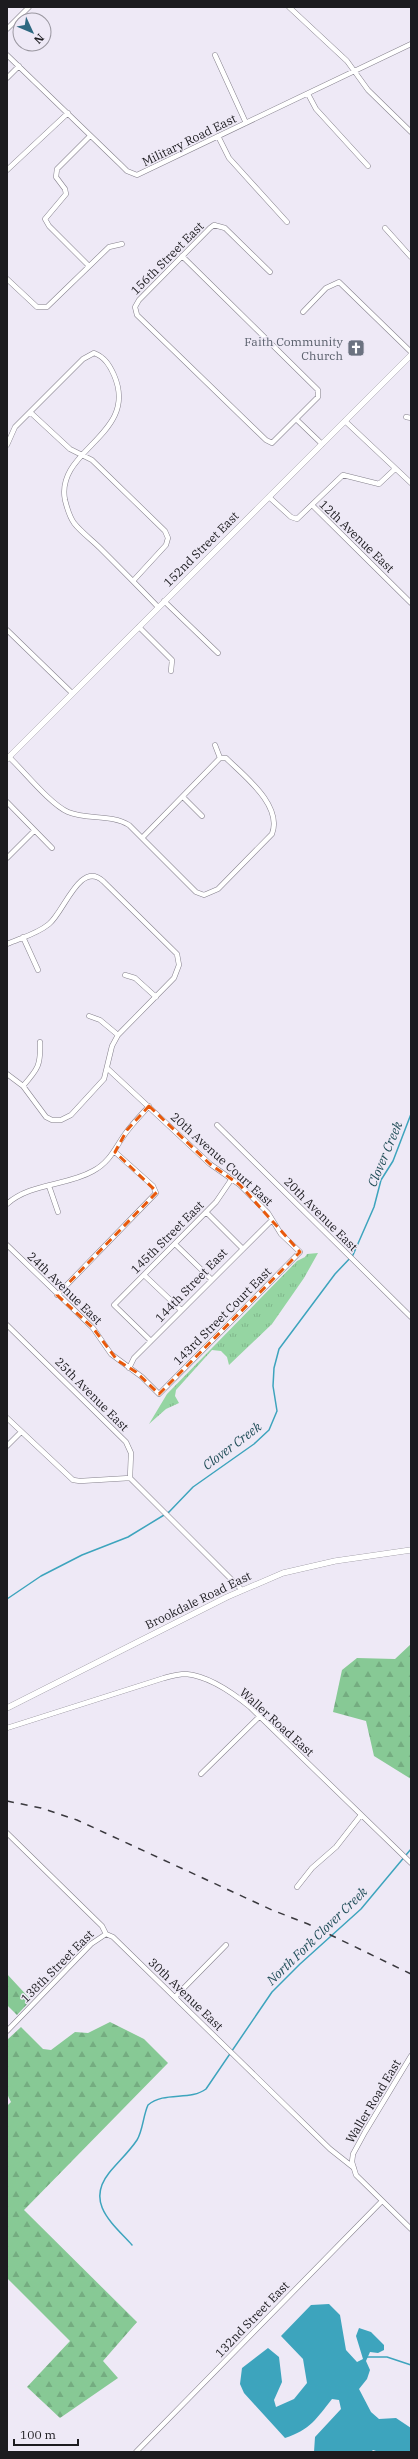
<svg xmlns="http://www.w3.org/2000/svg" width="418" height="2459" viewBox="0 0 418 2459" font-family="'IBM Plex Serif',serif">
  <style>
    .grass { fill: url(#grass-tufts) }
    .forest { fill: url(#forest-firs) }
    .water { fill: #3da4bd }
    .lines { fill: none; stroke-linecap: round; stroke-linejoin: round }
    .stream { stroke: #3da4bd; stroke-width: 1.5 }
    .minor-casing { stroke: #85818c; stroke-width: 5.5 }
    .major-casing { stroke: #85818c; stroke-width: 6 }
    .minor { stroke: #fff; stroke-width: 4.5 }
    .major { stroke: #fff; stroke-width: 5.5 }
    .rail { stroke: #3a393e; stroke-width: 1.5; stroke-dasharray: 7 7; stroke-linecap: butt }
    .marked { fill: none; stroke: #e8590c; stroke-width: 3; stroke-dasharray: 8 5; stroke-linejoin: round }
    .labels { text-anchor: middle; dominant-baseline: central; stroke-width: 3; stroke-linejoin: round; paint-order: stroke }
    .street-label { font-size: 12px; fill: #1c1b1f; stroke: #eee9f6 }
    .worship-label { font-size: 12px; fill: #5b616d; stroke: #eee9f6; text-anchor: end }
    .water-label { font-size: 13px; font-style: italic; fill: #1f4c57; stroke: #eee9f6 }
  </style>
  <defs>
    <pattern id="grass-tufts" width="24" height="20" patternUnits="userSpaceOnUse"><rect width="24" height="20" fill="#95d5a2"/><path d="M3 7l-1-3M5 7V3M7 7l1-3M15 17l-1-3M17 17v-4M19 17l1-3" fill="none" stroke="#80b68b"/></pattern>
    <pattern id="forest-firs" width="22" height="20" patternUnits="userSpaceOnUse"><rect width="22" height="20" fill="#87c995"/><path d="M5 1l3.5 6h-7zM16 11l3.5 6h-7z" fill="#74ac80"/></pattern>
  </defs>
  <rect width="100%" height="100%" fill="#eee9f6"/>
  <path class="grass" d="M 318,1253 L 304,1278 L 272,1324 L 229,1365 L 227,1357 L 221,1351 L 212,1350 L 176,1390 L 175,1396 L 179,1403 L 166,1409 L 149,1424 L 167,1394 L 297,1261 L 305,1257 L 307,1254 Z"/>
  <path class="forest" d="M 411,1644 L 411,1779 L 374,1756 L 366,1721 L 333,1712 L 342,1670 L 357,1658 L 395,1659 Z
    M 7,1974 L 31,2000 L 17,2015 L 7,2005 Z
    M 110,2022 L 144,2039 L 168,2063 L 24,2210 L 137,2322 L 103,2361 L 118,2378 L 60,2418 L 27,2387 L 70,2341 L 7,2278 L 7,2106 L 11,2102 L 7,2094 L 7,2040 L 21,2027 L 43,2049 L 51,2050 L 75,2032 L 88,2033 Z"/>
  <path class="water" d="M 329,2304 L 340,2315 L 346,2350 L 357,2362 L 363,2359 L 356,2336 L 359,2328 L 371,2332 L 384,2345 L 384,2350 L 378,2353 L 370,2352 L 366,2361 L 370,2370 L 367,2379 L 359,2389 L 371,2412 L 379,2419 L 396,2418 L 411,2428 L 411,2452 L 379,2452 L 373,2450 L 371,2452 L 314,2452 L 315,2437 L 341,2409 L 339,2400 L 332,2399 C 317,2418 310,2430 285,2438 L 244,2393 L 240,2384 L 242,2368 L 268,2348 L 279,2357 L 282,2382 L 274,2400 L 276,2407 L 294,2399 L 307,2383 L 303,2359 L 281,2336 L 311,2305 Z"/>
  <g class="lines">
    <path class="stream" d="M 7,1599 L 41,1576 L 82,1555 L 128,1537 L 169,1512 L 193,1487 L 254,1444 L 269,1430 L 277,1411 L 273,1386 L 274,1368 L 279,1349 L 335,1274 L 353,1255 L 374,1207 L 381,1180 L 393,1161 L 411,1114
      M 132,2245 C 113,2224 85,2203 109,2173 C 118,2162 129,2152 137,2140 C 143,2130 143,2116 148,2105 C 164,2091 190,2101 206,2089 L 272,1992 L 300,1964 L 361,1909 L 411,1849
      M 367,2357 L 387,2357 L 411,2365"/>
    <g class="minor-casing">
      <path id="minor" d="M 289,7 L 347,61 L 368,90 L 411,132
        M 7,29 L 29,7
        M 7,55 L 121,165 L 127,171 L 137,175 L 411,44
        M 215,55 L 246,123
        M 7,78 L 19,66
        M 308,94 L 316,109 L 368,166
        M 218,136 L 229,158 L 287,222
        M 7,170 L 68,113
        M 385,228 L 411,257
        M 182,256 L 318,390 L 318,397 L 272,443 L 266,440 L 137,315 L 135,307 L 139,300 L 210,228 L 214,225 L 225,228 L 270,272
        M 89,266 L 49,226 L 45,219 L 66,194 L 65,189 L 56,177 L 57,169 L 90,136
        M 7,279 L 37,307 L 47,307 L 109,247 L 122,244
        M 303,312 L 326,288 L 339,282 L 411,352
        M 30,412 L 70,449 L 92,460 L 165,531 L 168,538 L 166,545 L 133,581
        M 406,417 L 411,418
        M 297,420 L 322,444
        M 345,421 L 411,483
        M 7,445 L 15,427 L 83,359 L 94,353 C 105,357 110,366 114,375 C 140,435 55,449 65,500 C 67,508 69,516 74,523 C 81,532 92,540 100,548 C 120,568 139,587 158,607
        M 269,497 L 291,517 L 297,519 L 343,475 L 379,484 L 395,469
        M 312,505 L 411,603
        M 164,601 L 218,653
        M 139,627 L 172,660 L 171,671
        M 7,630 L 72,693
        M 215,745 L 220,758
        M 9,757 C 24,771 50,804 68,812 C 87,820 111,814 129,825 L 196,892 L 204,895 L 218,889 L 272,834 C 283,805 243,775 226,758 L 220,758
        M 183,797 L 202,816
        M 7,802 L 52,848
        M 142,838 L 220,758
        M 7,858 L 34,831
        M 23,937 L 38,970
        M 7,944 C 21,938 37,934 49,924 C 64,912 80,860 103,881 L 177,954 L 179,965 L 174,978 L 118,1035 L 112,1046 L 104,1079 L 71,1115 L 61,1120 L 52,1120 L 46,1117 L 23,1086 L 7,1074
        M 125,975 L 135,978 L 156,997
        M 89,1016 L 100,1020 L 118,1035
        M 23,1086 C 38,1069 41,1065 40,1042
        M 217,1125 L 411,1317
        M 49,1186 L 58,1212
        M 7,1204 C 30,1183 67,1186 93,1171 C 110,1162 115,1148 125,1134 C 132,1124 141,1115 149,1106
        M 206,1212 L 242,1248
        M 175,1244 L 211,1279
        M 7,1245 L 93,1328 L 111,1354 L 142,1377 L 159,1394 L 300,1252 L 281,1234 L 268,1213 L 240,1185 L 210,1164 L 108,1069
        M 144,1275 L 181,1310
        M 57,1295 L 156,1193 L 153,1186 L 115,1152
        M 7,1325 L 126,1442 L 131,1453 L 130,1478
        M 151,1341 L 114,1305 L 216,1202 L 231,1180
        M 129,1368 L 134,1358 L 272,1220
        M 7,1418 L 73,1480 L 80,1481 L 130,1478
        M 7,1446 L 21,1432
        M 130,1478 L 242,1590
        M 7,1728 L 164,1678 C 171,1676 179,1674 186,1674 C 208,1676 233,1693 250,1707 L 411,1863
        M 201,1774 L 260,1716
        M 7,1833 L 102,1926 L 106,1934
        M 297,1887 L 312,1868 L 336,1847 L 361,1815
        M 106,1934 L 113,1937 L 330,2149 L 354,2168
        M 175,1997 L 226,1945
        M 7,2031 L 91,1944 L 106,1934
        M 411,2056 L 365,2132 L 353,2154 L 352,2162 L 356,2175 L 411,2229
        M 136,2452 L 382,2201"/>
    </g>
    <g class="major-casing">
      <path id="major" d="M 7,759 L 411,355
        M 7,1708 L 227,1597 L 283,1573 L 335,1561 L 411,1550"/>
    </g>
    <use href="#minor" class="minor"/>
    <use href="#major" class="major"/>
    <path class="rail" d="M 7,1801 L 41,1808 L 77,1820 L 272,1910 L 308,1924 L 411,1974"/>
  </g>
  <path class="marked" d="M 149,1106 L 210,1164 L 240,1185 L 300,1252 L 159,1394 L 136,1372 L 117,1360 L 93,1328 L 57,1295 L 157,1192 L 115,1152 L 127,1130 Z"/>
  <defs>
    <g id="church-square" transform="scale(0.9)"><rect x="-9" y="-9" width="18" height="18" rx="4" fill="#6b7280" stroke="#eee9f6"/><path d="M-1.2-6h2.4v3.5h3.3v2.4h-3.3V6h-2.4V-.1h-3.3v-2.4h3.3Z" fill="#fff"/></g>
  </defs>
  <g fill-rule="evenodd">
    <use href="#church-square" x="356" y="348"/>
  </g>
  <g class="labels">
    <g class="street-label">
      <text transform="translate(189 140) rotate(-26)">Military Road East</text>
      <text transform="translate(167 258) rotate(-45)">156th Street East</text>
      <text transform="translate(357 536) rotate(44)">12th Avenue East</text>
      <text transform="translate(201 549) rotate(-45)">152nd Street East</text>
      <text transform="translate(222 1159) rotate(42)">20th Avenue Court East</text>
      <text transform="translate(321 1214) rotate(45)">20th Avenue East</text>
      <text transform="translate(167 1237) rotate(-45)">145th Street East</text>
      <text transform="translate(191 1285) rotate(-46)">144th Street East</text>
      <text transform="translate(65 1288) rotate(44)">24th Avenue East</text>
      <text transform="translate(222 1316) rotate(-45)">143rd Street Court East</text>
      <text transform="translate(92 1394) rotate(45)">25th Avenue East</text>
      <text transform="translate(198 1600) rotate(-26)">Brookdale Road East</text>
      <text transform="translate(277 1722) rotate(42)">Waller Road East</text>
      <text transform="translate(57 1966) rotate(-45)">138th Street East</text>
      <text transform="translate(186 1994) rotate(44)">30th Avenue East</text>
      <text transform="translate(373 2101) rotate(-59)">Waller Road East</text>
      <text transform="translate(252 2319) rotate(-46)">132nd Street East</text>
    </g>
    <g class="worship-label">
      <text x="343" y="341">Faith Community<tspan x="343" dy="14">Church</tspan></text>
    </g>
    <g class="water-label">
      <text transform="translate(385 1154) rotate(-67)">Clover Creek</text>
      <text transform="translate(232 1446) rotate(-37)">Clover Creek</text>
      <text transform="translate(317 1936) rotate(-44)">North Fork Clover Creek</text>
    </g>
  </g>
  <rect width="418" height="2459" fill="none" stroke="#1c1b1f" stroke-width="16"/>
  <g transform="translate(32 32) rotate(134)"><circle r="19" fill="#eee9f6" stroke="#9a97a0"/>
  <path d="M0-3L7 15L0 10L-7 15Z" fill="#2d6880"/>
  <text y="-6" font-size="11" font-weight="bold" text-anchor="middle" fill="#1c1b1f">N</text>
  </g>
  <path d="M14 2439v6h64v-6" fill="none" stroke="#1c1b1f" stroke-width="2"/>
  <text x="20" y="2439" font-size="12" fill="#1c1b1f" stroke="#eee9f6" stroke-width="3" paint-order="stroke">100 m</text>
</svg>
